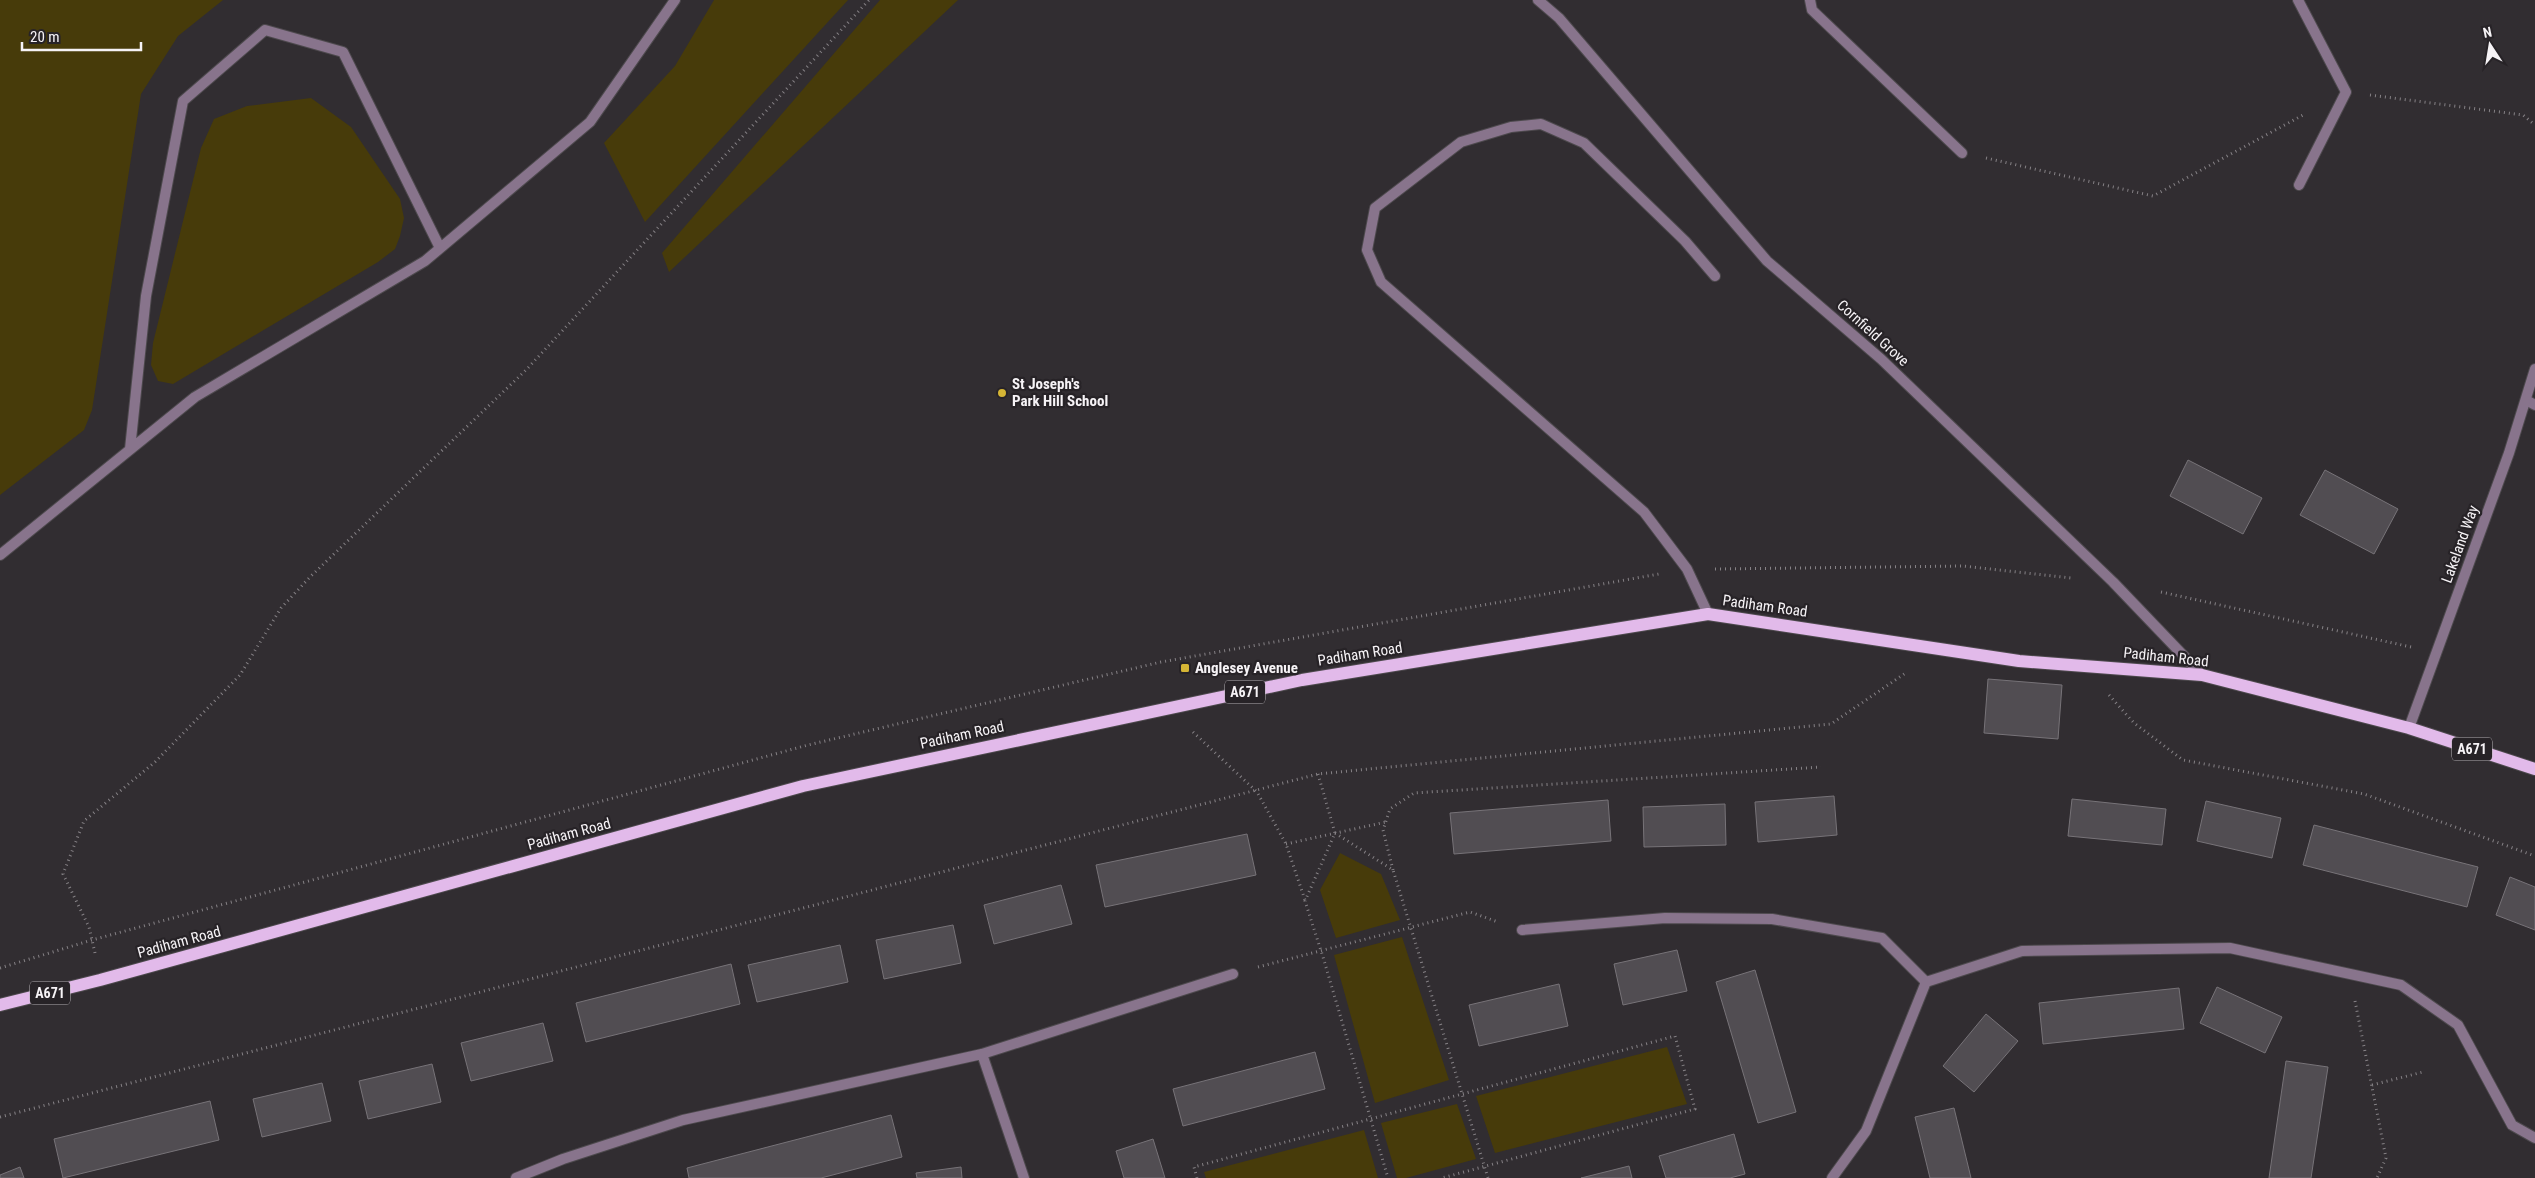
<svg xmlns="http://www.w3.org/2000/svg" width="2535" height="1178" viewBox="0 0 2535 1178" font-family="'Roboto Condensed',sans-serif">
  <style>
    .green { fill: #473b0a }
    .building { fill: #514d52; stroke: #777378 }
    .lines { fill: none; stroke-linecap: round; stroke-linejoin: round }
    .lane-casing { stroke: #4d494d; stroke-width: 12 }
    .street-casing { stroke: #4d494d; stroke-width: 12 }
    .primary-casing { stroke: #4d494d; stroke-width: 14 }
    .path { stroke: #868286; stroke-width: 3; stroke-dasharray: 1 4; stroke-linecap: butt }
    .lane { stroke: #88748c; stroke-width: 10 }
    .street { stroke: #88748c; stroke-width: 10 }
    .primary { stroke: #e2baea; stroke-width: 12 }
    .poi-dot { fill: #d5b535; stroke: #272327; stroke-width: 2 }
    .labels { text-anchor: middle; dominant-baseline: central; stroke-width: 4.5; stroke-linejoin: round; paint-order: stroke }
    .shield { fill: #272327; stroke: #b8b5b8; stroke-width: 1 }
    .shield-label { font-size: 14px; font-weight: bold; fill: #f6f3f6 }
    .street-label { font-size: 15px; fill: #f6f3f6; stroke: #272327 }
    .poi-label { font-size: 15px; font-weight: bold; fill: #f6f3f6; stroke: #272327; text-anchor: start }
  </style>
  <rect width="100%" height="100%" fill="#312d31"/>
  <path class="green" d="M 0,0 L 223,0 L 178,36 L 141,94 L 92,410 L 84,430 L 0,495 Z
    M 714,0 L 848,0 L 645,222 L 604,143 L 675,66 Z
    M 880,0 L 958,0 L 669,272 L 662,253 Z
    M 311,98 L 351,127 L 400,199 L 404,218 L 400,236 L 395,249 L 378,262 L 173,384 L 158,381 L 151,365 L 153,343 L 201,148 L 214,119 L 247,106 Z
    M 1340,853 L 1381,874 L 1400,920 L 1336,938 L 1320,890 Z
    M 1402,937 L 1449,1080 L 1375,1103 L 1334,955 Z
    M 1667,1047 L 1687,1104 L 1495,1153 L 1476,1096 Z
    M 1457,1104 L 1476,1159 L 1406,1178 L 1397,1178 L 1381,1123 Z
    M 1364,1130 L 1378,1178 L 1206,1178 L 1204,1172 Z"/>
  <path class="building" d="M 2188,460 L 2262,498 L 2243,534 L 2170,496 Z
    M 2325,470 L 2398,509 L 2374,554 L 2300,515 Z
    M 1988,679 L 2062,685 L 2058,739 L 1984,733 Z
    M 1834,796 L 1837,835 L 1758,842 L 1755,802 Z
    M 2072,799 L 2166,809 L 2162,845 L 2068,836 Z
    M 1608,800 L 1611,841 L 1454,854 L 1450,813 Z
    M 2206,801 L 2281,818 L 2272,858 L 2197,841 Z
    M 1725,804 L 1726,845 L 1644,847 L 1643,807 Z
    M 2314,825 L 2478,867 L 2467,907 L 2303,865 Z
    M 1247,834 L 1256,875 L 1105,907 L 1096,865 Z
    M 2510,877 L 2535,887 L 2535,930 L 2496,915 Z
    M 1061,885 L 1072,924 L 994,944 L 984,905 Z
    M 953,925 L 961,963 L 884,979 L 876,940 Z
    M 840,945 L 848,982 L 757,1002 L 748,965 Z
    M 1677,950 L 1687,991 L 1623,1005 L 1614,964 Z
    M 731,964 L 740,1004 L 586,1042 L 576,1003 Z
    M 1755,970 L 1796,1112 L 1758,1123 L 1716,982 Z
    M 1559,984 L 1568,1026 L 1479,1046 L 1469,1005 Z
    M 2217,987 L 2282,1017 L 2265,1053 L 2200,1023 Z
    M 2179,988 L 2184,1029 L 2043,1044 L 2039,1003 Z
    M 1986,1014 L 2018,1041 L 1974,1092 L 1943,1066 Z
    M 543,1023 L 553,1061 L 471,1081 L 461,1043 Z
    M 1315,1052 L 1325,1089 L 1183,1126 L 1173,1089 Z
    M 2286,1061 L 2328,1067 L 2311,1178 L 2269,1178 Z
    M 432,1064 L 441,1102 L 368,1119 L 359,1081 Z
    M 322,1083 L 331,1121 L 262,1137 L 253,1099 Z
    M 210,1101 L 219,1140 L 63,1178 L 54,1139 Z
    M 1954,1108 L 1971,1178 L 1930,1178 L 1915,1117 Z
    M 891,1115 L 902,1157 L 821,1178 L 689,1178 L 687,1168 Z
    M 1734,1134 L 1745,1174 L 1730,1178 L 1666,1178 L 1659,1156 Z
    M 1153,1139 L 1165,1178 L 1124,1178 L 1116,1151 Z
    M 1629,1166 L 1632,1178 L 1581,1178 Z
    M 20,1167 L 24,1178 L 0,1178 L 0,1175 Z
    M 961,1167 L 962,1178 L 917,1178 L 916,1173 Z"/>
  <g class="lines">
    <g class="lane-casing">
      <path id="lane" d="M 1538,0 L 1559,18 L 1767,261 L 1881,359 L 2113,582 L 2202,675
        M 2526,400 L 2535,405
        M 130,449 L 146,296 L 183,101 L 265,30 L 343,52 L 440,248
        M 0,555 L 195,397 L 425,261 L 590,122 L 675,0
        M 1708,614 L 1687,569 L 1644,512 L 1381,282 L 1367,250 L 1375,208 L 1461,142 L 1511,127 L 1541,124 L 1584,143 L 1685,241 L 1715,276"/>
    </g>
    <g class="street-casing">
      <path id="street" d="M 1810,0 L 1812,10 L 1962,153
        M 2298,0 L 2346,92 L 2299,185
        M 2409,728 L 2509,453 L 2535,369
        M 1522,930 L 1665,918 L 1772,919 L 1882,938 L 1926,982 L 2022,951 L 2230,948 L 2401,985 L 2458,1025 L 2512,1125 L 2535,1138
        M 982,1054 L 1024,1178
        M 516,1178 L 563,1159 L 683,1120 L 982,1054 L 1233,974
        M 1832,1178 L 1866,1131 L 1926,982"/>
    </g>
    <g class="primary-casing">
      <path id="primary" d="M 0,1005 L 100,980 L 803,786 L 1302,680 L 1708,614 L 2019,661 L 2202,675 L 2409,728 L 2535,769"/>
    </g>
    <path class="path" d="M 2370,95 L 2523,115 L 2535,125
      M 1986,158 L 2153,196 L 2305,114
      M 1715,569 L 1963,566 L 2071,578
      M 2161,592 L 2411,647
      M 2109,695 L 2134,723 L 2183,760 L 2364,794 L 2535,856
      M 1193,732 L 1257,792 L 1286,844 L 1305,900
      M 1318,774 L 1335,833 L 1305,901 L 1323,957 L 1388,1178
      M 1335,833 L 1393,870 L 1488,1178
      M 1286,844 L 1386,822
      M 1393,870 L 1383,830 L 1390,809 L 1414,793 L 1821,767
      M 95,953 L 89,927 L 63,874 L 84,821 L 155,762 L 240,675 L 281,608 L 310,577 L 526,370 L 869,0
      M 1258,967 L 1470,912 L 1498,922
      M 0,968 L 92,940 L 808,745 L 1161,662 L 1659,574
      M 2355,1001 L 2386,1158 L 2377,1178
      M 2372,1085 L 2423,1072
      M 0,1117 L 1318,774 L 1831,724 L 1907,672
      M 1197,1178 L 1194,1167 L 1675,1036 L 1695,1109 L 1442,1178"/>
    <use href="#lane" class="lane"/>
    <use href="#street" class="street"/>
    <use href="#primary" class="primary"/>
  </g>
  <g class="poi-dot">
    <circle cx="1002" cy="393" r="5"/>
    <rect x="1180" y="663" width="10" height="10" rx="2.5"/>
  </g>
  <g class="labels">
    <g class="shield">
      <rect x="1225" y="680.5" width="40" height="23" rx="4"/>
      <rect x="2452" y="737.5" width="40" height="23" rx="4"/>
      <rect x="30" y="981.5" width="40" height="23" rx="4"/>
    </g>
    <g class="shield-label">
      <text x="1245" y="692">A671</text>
      <text x="2472" y="749">A671</text>
      <text x="50" y="993">A671</text>
    </g>
    <g class="street-label">
      <text transform="translate(1873 333) rotate(42)">Cornfield Grove</text>
      <text transform="translate(2460 544) rotate(-70)">Lakeland Way</text>
      <text transform="translate(1765 606) rotate(8)">Padiham Road</text>
      <text transform="translate(1360 654) rotate(-9)">Padiham Road</text>
      <text transform="translate(2166 657) rotate(6)">Padiham Road</text>
      <text transform="translate(962 735) rotate(-12)">Padiham Road</text>
      <text transform="translate(569 834) rotate(-15)">Padiham Road</text>
      <text transform="translate(179 942) rotate(-15)">Padiham Road</text>
    </g>
    <g class="poi-label">
      <text x="1012" y="384">St Joseph's<tspan x="1012" dy="17">Park Hill School</tspan></text>
      <text x="1195" y="668">Anglesey Avenue</text>
    </g>
  </g>
  <g transform="translate(2490 45) rotate(348)" stroke="#272327" stroke-width="4" paint-order="stroke">
  <path d="M0-4L9 19L0 12L-9 19Z" fill="#f6f3f6"/>
  <text y="-8" font-size="14" font-weight="bold" text-anchor="middle" fill="#f6f3f6">N</text>
  </g>
  <path d="M22 42v8h119v-8" fill="none" stroke="#f6f3f6" stroke-width="2.5"/>
  <text x="30" y="42" font-size="15" fill="#f6f3f6" stroke="#272327" stroke-width="4" paint-order="stroke">20 m</text>
</svg>
